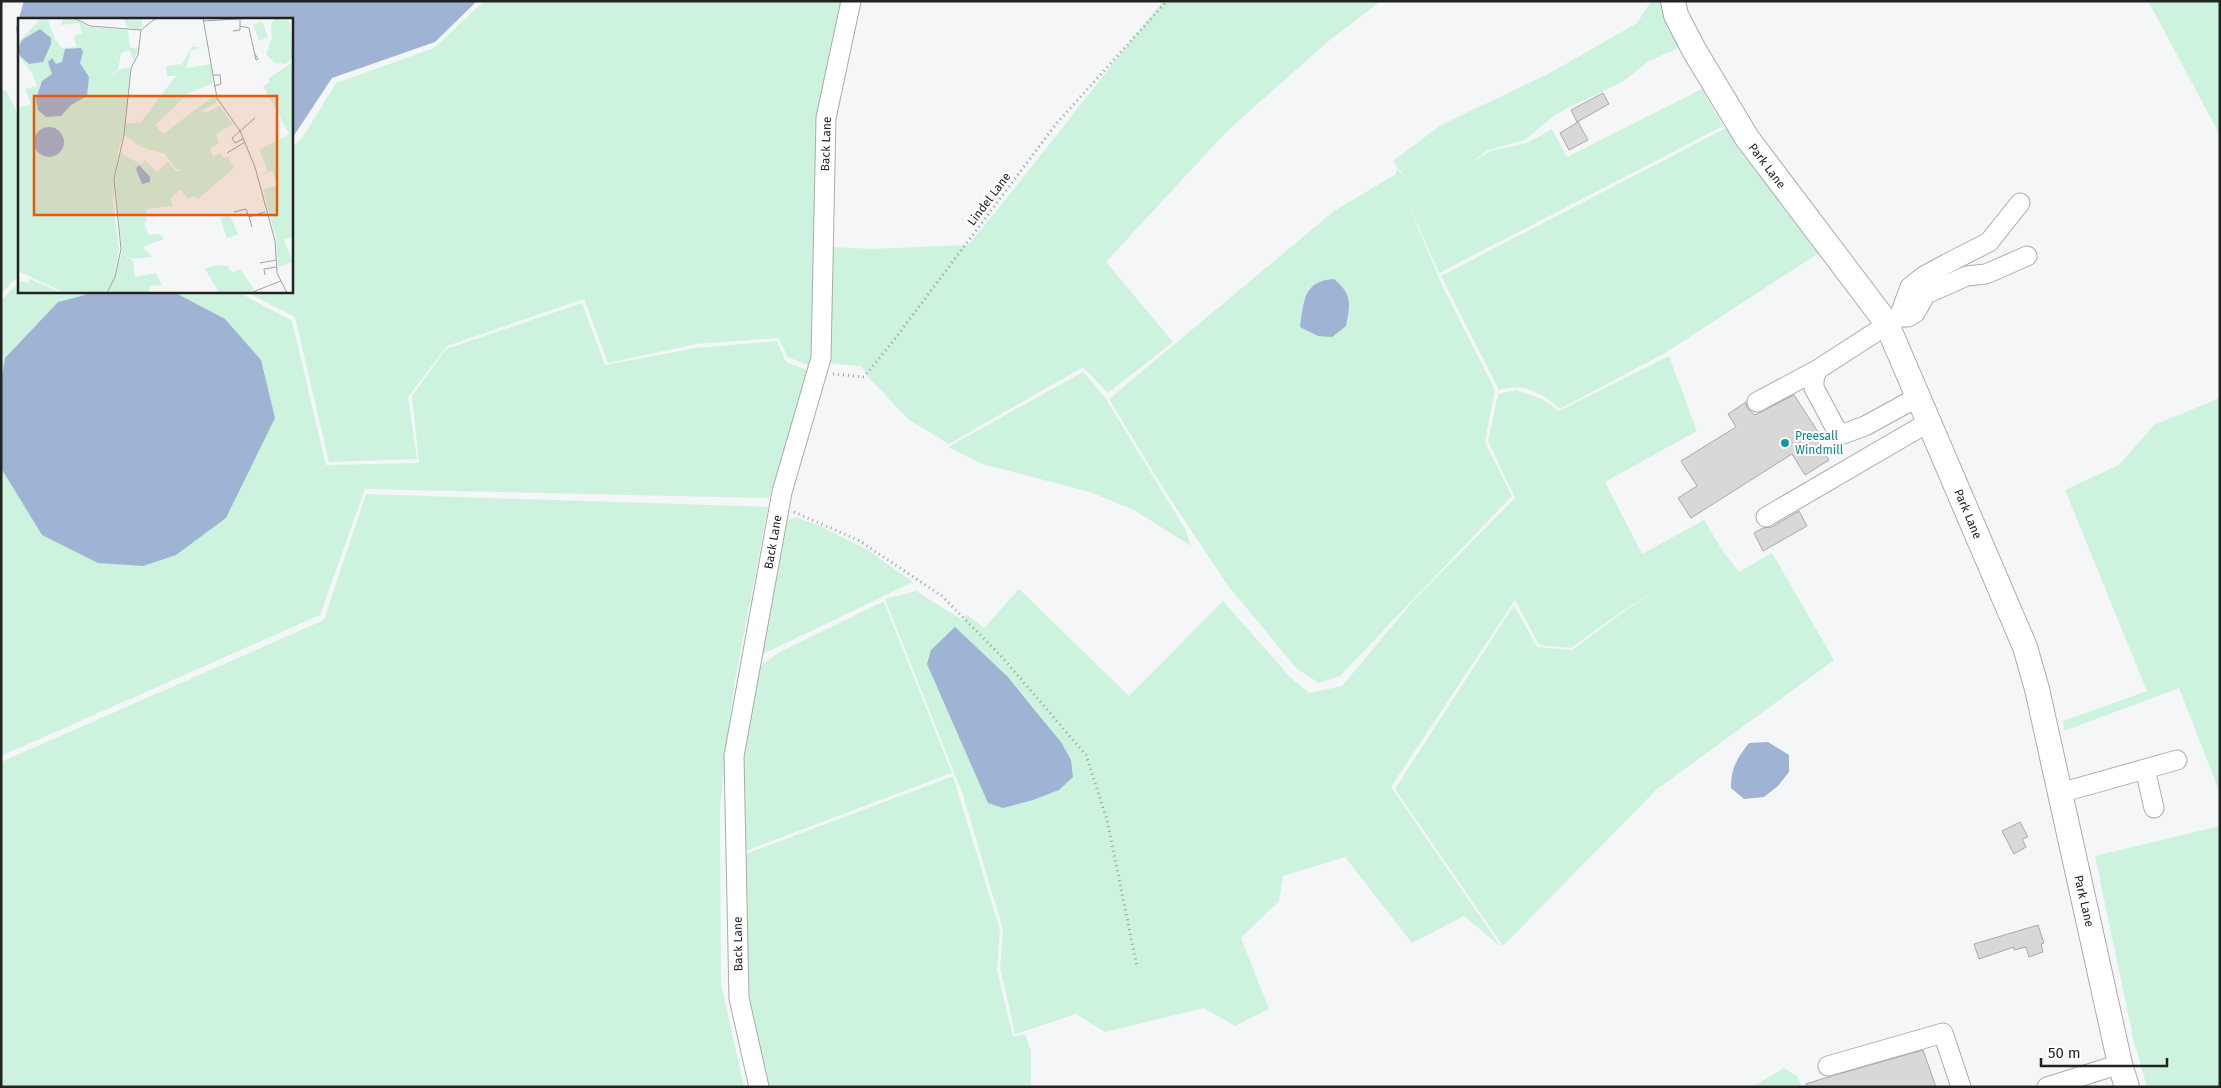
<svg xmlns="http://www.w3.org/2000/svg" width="2221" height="1088" viewBox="0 0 2221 1088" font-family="'Fira Sans',sans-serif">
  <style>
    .green { fill: #cdf3df }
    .water { fill: #9fb4d5 }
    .building { fill: #d9d8d7; stroke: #aaa9a8 }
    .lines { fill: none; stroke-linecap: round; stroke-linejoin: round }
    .minor-casing { stroke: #aaabac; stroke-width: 21 }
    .major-casing { stroke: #aaabac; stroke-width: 26 }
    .path { stroke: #9d9e9f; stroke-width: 3; stroke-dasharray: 1 4; stroke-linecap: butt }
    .minor { stroke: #fff; stroke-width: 19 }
    .major { stroke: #fff; stroke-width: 24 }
    .culture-dot { fill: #0f9aa8; stroke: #fff; stroke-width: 2 }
    .labels { text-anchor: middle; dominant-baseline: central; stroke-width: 4; stroke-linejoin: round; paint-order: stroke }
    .street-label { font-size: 12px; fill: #212222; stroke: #fff }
    .culture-label { font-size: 12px; fill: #0d838f; stroke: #fff; text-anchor: start }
    .inset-road { fill: none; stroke: #a0a1a2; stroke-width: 1 }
    .view { fill: #e8590c; fill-opacity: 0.15; stroke: #e8590c; stroke-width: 2.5 }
    .inset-edge { fill: none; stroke: #212222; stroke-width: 2.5 }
  </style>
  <rect width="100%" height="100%" fill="#f5f6f7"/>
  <path class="green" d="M 484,1 L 846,1 L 812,367 L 788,357 L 778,338 L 696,344 L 608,363 L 584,299 L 447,346 L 408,397 L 417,459 L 329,462 L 295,317 L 244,291 L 291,291 L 291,149 L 302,138 L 336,83 L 434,48 Z
    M 1163,1 L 1381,1 L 1330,40 L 1227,131 L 1106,262 L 1173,342 L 1108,393 L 1083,367 L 949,444 L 908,419 L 869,378 L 861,366 L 826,363 L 832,247 L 871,249 L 968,245 C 1035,165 1097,82 1163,1 Z
    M 1651,1 L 1660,1 L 1664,15 L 1680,47 L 1647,62 L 1624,81 L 1556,114 L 1525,140 L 1488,150 L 1468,165 L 1490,151 L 1527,143 L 1552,129 L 1567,157 L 1702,89 L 1723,126 L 1439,273 L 1403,192 L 1442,285 L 1495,390 L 1485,442 L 1512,496 L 1340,676 L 1319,683 L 1297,669 L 1229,587 L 1163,488 L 1109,399 L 1334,211 L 1396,174 L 1397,169 L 1406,179 L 1393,161 L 1441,125 L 1550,73 L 1637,23 Z
    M 2148,1 L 2220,1 L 2220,135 Z
    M 6,90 L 19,116 L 19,276 L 1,293 L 1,92 Z
    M 1726,128 L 1788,205 L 1822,251 L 1665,353 L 1560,409 C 1540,392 1526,383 1499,390 L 1441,276 Z
    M 19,283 L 19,291 L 236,291 L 292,321 L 326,465 L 419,463 L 412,396 L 446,349 L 582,303 L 605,365 L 696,348 L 777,341 L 786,362 L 809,371 L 769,498 L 365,489 L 320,615 L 1,756 L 1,300 Z
    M 1669,356 L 1697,431 L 1605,482 L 1642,554 L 1704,520 L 1722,550 L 1739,572 L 1772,553 L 1834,660 L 1656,790 L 1503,946 L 1395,789 L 1514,605 L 1537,647 L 1572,650 L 1629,608 L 1669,583 L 1624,610 L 1571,648 L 1539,645 L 1515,600 L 1391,787 L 1501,947 L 1464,916 L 1412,943 L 1345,857 L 1283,876 L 1279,901 L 1241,938 L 1269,1009 L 1235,1026 L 1204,1008 L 1105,1032 L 1076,1014 L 1015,1034 L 1000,967 L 1003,930 L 963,795 L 885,599 L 916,591 L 962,620 L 967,615 L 984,628 L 1019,589 L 1129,696 L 1223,601 L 1290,677 L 1309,693 L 1342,686 L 1413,601 L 1515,498 L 1488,441 L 1498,394 L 1516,390 L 1542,399 L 1559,411 Z
    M 1083,372 L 1106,399 L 1185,529 L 1191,546 L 1134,510 L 1090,492 L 982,464 L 948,447 Z
    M 2220,398 L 2220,793 L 2179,688 L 2064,731 L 2063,721 L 2147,691 L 2065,490 L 2119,465 L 2154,425 Z
    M 366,494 L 768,507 L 734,686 L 720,807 L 721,983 L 744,1087 L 1,1087 L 1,762 L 324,620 Z
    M 795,517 L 820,526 L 866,549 L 913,582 L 757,657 L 783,524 Z
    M 884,602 L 952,773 L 743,852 L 737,768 L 758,667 L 780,652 L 874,606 Z
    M 953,776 L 1000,930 L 997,970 L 1013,1037 L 1025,1034 L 1031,1051 L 1031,1087 L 766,1087 L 744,982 L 740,856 Z
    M 2220,826 L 2220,1087 L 2147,1087 L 2134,1042 L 2095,856 Z
    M 1784,1068 L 1798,1077 L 1801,1087 L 1752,1087 Z"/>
  <path class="water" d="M 24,1 L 477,1 L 435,42 L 332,78 L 291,140 L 291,19 L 19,19 L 19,46 L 16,28 Z
    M 1334,279 C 1353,295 1350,304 1346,326 L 1332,337 L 1318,336 L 1300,327 C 1304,301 1303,281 1334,279 Z
    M 100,291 L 172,291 L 225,319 L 261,360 L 275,418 L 226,518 L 176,555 L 143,566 L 98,563 L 42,535 L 1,468 L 1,382 L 5,358 L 58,302 Z
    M 955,627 L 1008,677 L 1037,713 L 1061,742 L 1071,760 L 1073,777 L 1059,790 L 1033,800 L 1003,808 L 988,803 L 927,664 L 931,650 Z
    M 1768,742 L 1789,755 L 1789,772 L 1778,786 L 1764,797 L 1744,799 L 1731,788 C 1731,768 1737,758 1749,743 Z"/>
  <path class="building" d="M 1603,93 L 1609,104 L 1577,122 L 1571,110 Z
    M 1578,122 L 1588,140 L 1569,150 L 1560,133 Z
    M 1794,395 L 1822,438 L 1817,441 L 1829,460 L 1805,475 L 1792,454 L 1691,518 L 1678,498 L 1697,486 L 1681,461 L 1736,427 L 1728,414 L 1746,402 L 1747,408 L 1755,415 Z
    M 1799,511 L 1807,526 L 1763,551 L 1754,533 L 1763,528 L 1772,527 Z
    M 2020,822 L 2028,837 L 2022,839 L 2026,847 L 2014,854 L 2002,831 Z
    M 2038,925 L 2044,943 L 2041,944 L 2043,952 L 2029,957 L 2026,947 L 2014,950 L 2014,947 L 1979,959 L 1974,944 Z
    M 1923,1050 L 1936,1087 L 1807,1087 L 1806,1084 L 1828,1077 Z"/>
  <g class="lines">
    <g class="minor-casing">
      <path id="minor" d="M 1899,317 L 1908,317 L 1915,313 L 1926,294 L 1967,276 L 1986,274 L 2027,256
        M 1918,397 L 1865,426 L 1843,434 L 1836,429 L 1814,388 L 1814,380 L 1817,370 L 1899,317 L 1910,287 L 1924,276 L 1946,264 L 1989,242 L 2020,203
        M 1757,402 L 1817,370
        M 1766,517 L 1929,422
        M 2145,769 L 2154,808
        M 2060,793 L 2177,760
        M 1828,1066 L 1943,1033 L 1961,1087
        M 759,1087 L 739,998 L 734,756 L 782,492 L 821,358 L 826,118 L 851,1
        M 2047,1087 L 2120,1064"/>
    </g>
    <g class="major-casing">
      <path id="major" d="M 1673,1 L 1676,15 L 1694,50 L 1747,138 L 1886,322 L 2025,647 L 2037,689 L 2120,1064 L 2127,1087"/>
    </g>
    <path class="path" d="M 833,374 L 864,377 L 894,340 L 1056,124 L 1167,1
      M 794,512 L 858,540 L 942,596 L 1001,656 L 1086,755 L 1107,820 L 1137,967"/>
    <use href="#minor" class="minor"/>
    <use href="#major" class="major"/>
  </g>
  <circle class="culture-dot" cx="1785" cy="443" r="5"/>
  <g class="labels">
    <g class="street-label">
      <text transform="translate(826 144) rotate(-88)">Back Lane</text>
      <text transform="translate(1767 166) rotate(53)">Park Lane</text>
      <text transform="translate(989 199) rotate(-53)">Lindel Lane</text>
      <text transform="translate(1968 514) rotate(67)">Park Lane</text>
      <text transform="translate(773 542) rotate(-80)">Back Lane</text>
      <text transform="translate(2084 901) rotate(77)">Park Lane</text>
      <text transform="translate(738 944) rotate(-91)">Back Lane</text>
    </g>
    <g class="culture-label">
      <text x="1795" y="436">Preesall<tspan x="1795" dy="14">Windmill</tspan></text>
    </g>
  </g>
  <g transform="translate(18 18)">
    <rect width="275" height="275" fill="#f5f6f7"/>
    <path d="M 23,0 L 29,0 L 37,21 L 44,30 L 58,29 L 56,18 L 64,15 L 61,5 L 43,7 L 46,0 L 55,0 L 71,9 L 110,12 L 112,29 L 120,31 L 116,44 L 111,32 L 103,35 L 100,52 L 84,63 L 105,50 L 112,50 L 106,114 L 100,133 L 73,132 L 100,133 L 95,185 L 101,231 L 95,261 L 88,275 L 47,275 L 0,253 L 0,90 L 13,86 L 7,71 L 19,68 L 13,53 L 2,40 L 0,24 ZM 105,0 L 127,0 L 124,1 L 124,10 L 120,11 L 109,9 ZM 257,0 L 267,0 L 272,5 L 275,39 L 268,46 L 257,45 L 248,36 L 254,20 L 253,7 ZM 244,3 L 250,19 L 241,23 L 235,6 ZM 177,24 L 176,29 L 184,29 L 173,33 L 168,50 L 193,46 L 195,65 L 171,75 L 137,107 L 145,116 L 197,77 L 200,83 L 184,93 L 187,95 L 202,88 L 215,106 L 198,116 L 201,125 L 192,131 L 195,138 L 202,135 L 206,140 L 210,139 L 216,150 L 180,181 L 176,178 L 170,181 L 163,172 L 152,180 L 155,188 L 128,191 L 129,203 L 126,205 L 131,217 L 142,216 L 146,221 L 125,229 L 134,239 L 114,241 L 105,236 L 115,243 L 117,259 L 138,255 L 144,267 L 132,268 L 131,275 L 89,275 L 104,235 L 97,162 L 103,135 L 124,147 L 127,142 L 139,154 L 150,144 L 159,154 L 164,151 L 158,151 L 147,136 L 123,129 L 107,118 L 107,105 L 122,105 L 158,58 L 149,58 L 148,48 L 164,46 ZM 275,44 L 275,219 L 266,222 L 275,244 L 260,249 L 258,222 L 245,171 L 260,168 L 254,153 L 241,158 L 250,153 L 241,132 L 271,116 L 245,68 L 251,65 L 251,60 ZM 211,195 L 220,216 L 209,220 L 202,200 ZM 198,247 L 209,248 L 215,255 L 222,251 L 236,271 L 230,275 L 201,275 L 187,251 ZM 11,261 L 31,269 L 42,275 L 0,275 L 0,266 L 4,263 L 10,265 Z" fill="#cdf3df"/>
    <path d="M 22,11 L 33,20 L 33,26 L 25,44 L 11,46 L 2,38 L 0,31 L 4,22 ZM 63,30 L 65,34 L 62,45 L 71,59 L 69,78 L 53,87 L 43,98 L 28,99 L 20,92 L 18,81 L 24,63 L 34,56 L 30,44 L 34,40 L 38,46 L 44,44 L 47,31 ZM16 124a15 15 0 1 1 30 0a15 15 0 1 1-30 0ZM 121,147 L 132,159 L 132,164 L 124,166 L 118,151 Z" fill="#9fb4d5"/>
    <path class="inset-road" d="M 56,0 L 72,8 L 123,12M 185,0 L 199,80 L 222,113 L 237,149 L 257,223 L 259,255 L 269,275M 185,3 L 236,0M 222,8 L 231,10 L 238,42 L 240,41 L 237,36M 215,13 L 222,12 L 222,2M 195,57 L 202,57 L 203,66 L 196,68M 225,121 L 217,125 L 214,120 L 237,100M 209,135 L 227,124M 216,194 L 228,191 L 231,199M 234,209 L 231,199 L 247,194M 242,245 L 258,242M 247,257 L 246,251 L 258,249M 89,275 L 97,259 L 103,231 L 96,161 L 106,117 L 113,50 L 120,37 L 123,12 L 138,0M 232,275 L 263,263"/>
    <path class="view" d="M 16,78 L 259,78 L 259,197 L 16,197 Z"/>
    <rect width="275" height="275" class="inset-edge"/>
  </g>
  <rect width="2221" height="1088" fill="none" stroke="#212222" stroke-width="5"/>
  <path d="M2041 1058v8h126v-8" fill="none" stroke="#212222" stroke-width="2.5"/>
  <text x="2048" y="1058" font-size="15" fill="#212222" stroke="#ffffff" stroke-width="4" paint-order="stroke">50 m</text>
</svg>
